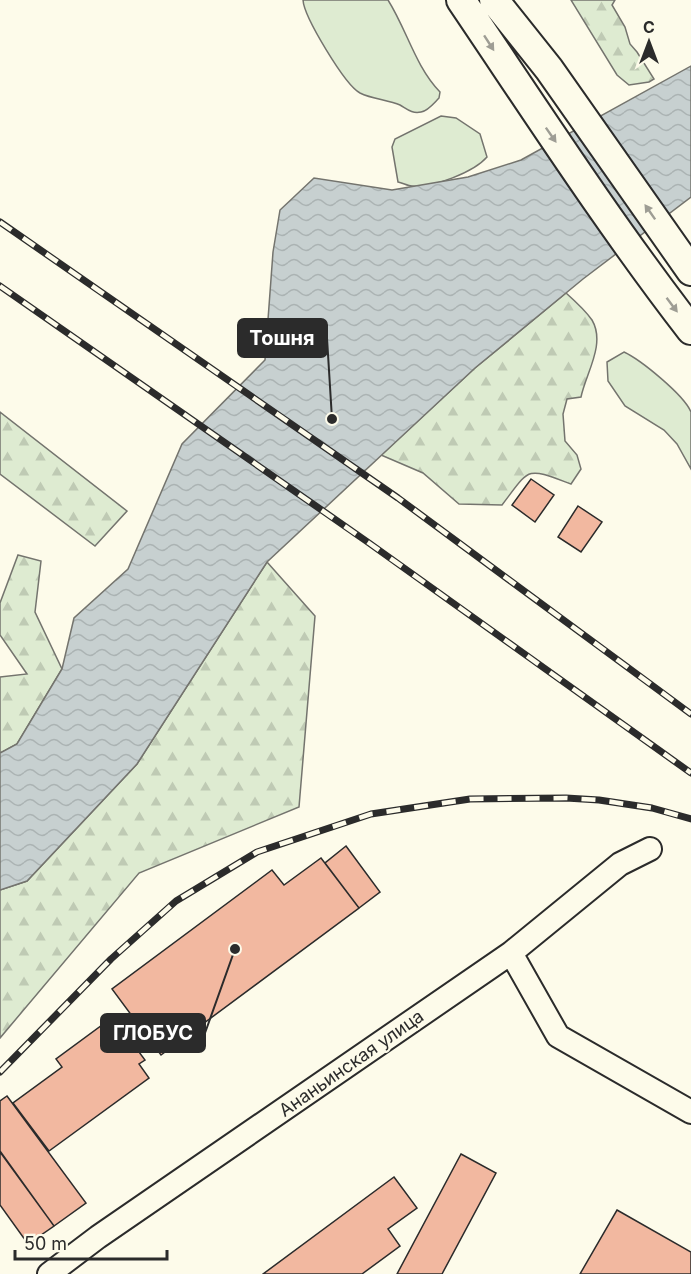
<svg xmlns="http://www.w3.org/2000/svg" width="691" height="1274" viewBox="0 0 691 1274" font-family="Inter,sans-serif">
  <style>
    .grass { fill: #deebd1; stroke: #74746e; stroke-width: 1.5 }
    .forest { fill: url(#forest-firs); stroke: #74746e; stroke-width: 1.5 }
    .water { fill: url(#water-waves); stroke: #74746e; stroke-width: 1.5 }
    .building { fill: #f2b8a0; stroke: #2b2b2b; stroke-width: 1.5 }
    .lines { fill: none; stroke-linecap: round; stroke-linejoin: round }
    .minor-casing { stroke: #2b2b2b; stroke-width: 26 }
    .major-casing { stroke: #2b2b2b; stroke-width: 32 }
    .minor { stroke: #fdfbea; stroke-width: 22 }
    .major { stroke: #fdfbea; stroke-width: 28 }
    .rail-casing { stroke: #2b2b2b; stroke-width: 7 }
    .rail { stroke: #fdfbea; stroke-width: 4.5; stroke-dasharray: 14; stroke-linecap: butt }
    .oneway { fill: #9e9d94 }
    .labels { text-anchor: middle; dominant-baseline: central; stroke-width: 4.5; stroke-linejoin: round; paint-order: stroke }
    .street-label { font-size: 18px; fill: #2b2b2b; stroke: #fdfbea }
    .leader { fill: none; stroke: #2b2b2b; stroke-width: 2 }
    .callout-dot { fill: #2b2b2b; stroke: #fdfbea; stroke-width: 2 }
    .callout { fill: #2b2b2b; stroke: #2b2b2b; stroke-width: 2 }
    .callout-label { font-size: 20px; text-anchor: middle; font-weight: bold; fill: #fff }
  </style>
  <defs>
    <pattern id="forest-firs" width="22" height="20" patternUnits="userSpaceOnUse" patternTransform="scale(1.5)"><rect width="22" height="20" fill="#deebd1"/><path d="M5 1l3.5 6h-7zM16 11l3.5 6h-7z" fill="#bfcab4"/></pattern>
    <pattern id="water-waves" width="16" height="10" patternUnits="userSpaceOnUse" patternTransform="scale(1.5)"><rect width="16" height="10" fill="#c7d0d0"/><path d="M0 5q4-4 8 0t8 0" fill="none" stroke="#abb3b3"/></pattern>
  </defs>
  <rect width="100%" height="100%" fill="#fdfbea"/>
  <path class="grass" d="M 303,0 L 388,0 C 407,30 415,66 440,92 L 439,98 C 434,103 428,111 421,112 C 412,114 407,109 400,105 C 388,100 372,99 360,93 C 345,85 304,17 303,0 Z
    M 441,116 L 456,118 L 480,134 L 487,157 C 474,172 433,188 412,186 C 408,186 403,183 398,182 L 392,147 L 395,139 Z
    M 624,352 C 641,360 684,395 691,412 C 691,419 691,459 691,469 L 677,444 L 664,430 L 625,406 L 608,381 L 607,362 Z"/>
  <path class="forest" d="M 571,0 L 615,0 L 612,5 L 625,27 L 630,44 L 637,52 L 654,79 L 649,82 L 629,85 L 617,75 Z
    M 566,293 C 575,301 585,310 592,320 C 606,344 586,373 581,397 L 567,399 L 563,414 L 565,441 L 577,455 L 581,469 L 571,484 C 525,467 531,467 502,505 L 459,504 L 423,473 L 381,455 L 475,368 Z
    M 0,412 L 127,511 L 95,546 L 0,474 Z
    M 18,555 L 41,561 L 35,612 L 62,669 L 17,744 L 0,753 L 0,677 L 27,674 L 0,635 L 0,603 Z
    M 267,562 L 315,616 L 299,807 L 139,873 L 0,1038 L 0,890 L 27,881 L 137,764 Z"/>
  <path class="water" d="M 691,66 L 691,197 L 583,279 L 475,368 L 267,562 L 137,764 L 27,881 L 0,890 L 0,753 L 17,744 L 62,669 L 74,618 L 128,569 L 182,444 L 265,360 L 273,252 L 280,210 L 314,178 L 392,190 L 468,177 L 521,160 Z"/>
  <path class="building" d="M 531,479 L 554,495 L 535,522 L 512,505 Z
    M 578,506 L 602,522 L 581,552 L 558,537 Z
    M 346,846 L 380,892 L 359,908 L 325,863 Z
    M 321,858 L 359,908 L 161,1055 L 112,989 L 272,870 L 284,885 Z
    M 113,1017 L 145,1060 L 139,1064 L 149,1078 L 49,1151 L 13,1103 L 62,1067 L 56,1059 Z
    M 7,1096 L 86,1203 L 54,1226 L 0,1152 L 0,1101 Z
    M 0,1151 L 54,1226 L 28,1244 L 0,1205 Z
    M 461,1154 L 496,1173 L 442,1274 L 397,1274 Z
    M 394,1177 L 417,1208 L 388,1229 L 400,1246 L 362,1274 L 263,1274 Z
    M 617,1210 L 691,1252 L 691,1274 L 580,1274 Z"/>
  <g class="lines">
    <g class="minor-casing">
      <path id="minor" d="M 511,953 L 558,1036 L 691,1112
        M 49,1274 L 98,1237 L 511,953 L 620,864 L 650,849"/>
    </g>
    <g class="major-casing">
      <path id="major" d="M 461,0 C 536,111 609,224 691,330
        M 494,0 L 549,69 L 691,271"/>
    </g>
    <use href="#minor" class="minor"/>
    <use href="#major" class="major"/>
    <g class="rail-casing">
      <path id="rail" d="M 0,222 L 398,498 L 691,714
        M 0,286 L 369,543 L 691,773
        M 0,1072 L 111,959 L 176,901 L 257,852 L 371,814 L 470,799 L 566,798 L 599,800 L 652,808 L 691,819"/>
    </g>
    <use href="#rail" class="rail"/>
  </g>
  <defs><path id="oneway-solid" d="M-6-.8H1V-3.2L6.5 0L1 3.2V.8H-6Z" transform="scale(1.5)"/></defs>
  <g class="oneway">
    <use href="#oneway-solid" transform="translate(489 43) rotate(57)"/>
    <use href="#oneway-solid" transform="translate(551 135) rotate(55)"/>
    <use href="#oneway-solid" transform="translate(650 212) rotate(-125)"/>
    <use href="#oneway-solid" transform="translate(672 305) rotate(53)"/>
  </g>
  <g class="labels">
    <g class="street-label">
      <text transform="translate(351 1063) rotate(-35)">Ананьинская улица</text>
    </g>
  </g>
  <path class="leader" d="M332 419L327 338M235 949L205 1033"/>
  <g class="callout-dot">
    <circle cx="332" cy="419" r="6"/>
    <circle cx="235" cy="949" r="6"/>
  </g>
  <g class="callout">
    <rect x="238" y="319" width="89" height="38" rx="6"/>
    <rect x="101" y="1014" width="104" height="38" rx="6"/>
  </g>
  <g class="callout-label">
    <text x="282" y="345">Тошня</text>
    <text x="153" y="1040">ГЛОБУС</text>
  </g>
  <g transform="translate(649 42)" stroke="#fdfbea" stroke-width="4.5" paint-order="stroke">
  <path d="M0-4.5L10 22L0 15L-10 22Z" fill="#2b2b2b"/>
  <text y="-9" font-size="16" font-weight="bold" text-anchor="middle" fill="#2b2b2b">С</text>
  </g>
  <path d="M15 1250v9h152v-9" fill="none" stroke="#2b2b2b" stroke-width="3"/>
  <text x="24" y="1250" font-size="18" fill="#2b2b2b" stroke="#fdfbea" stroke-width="4.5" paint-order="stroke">50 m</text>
</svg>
